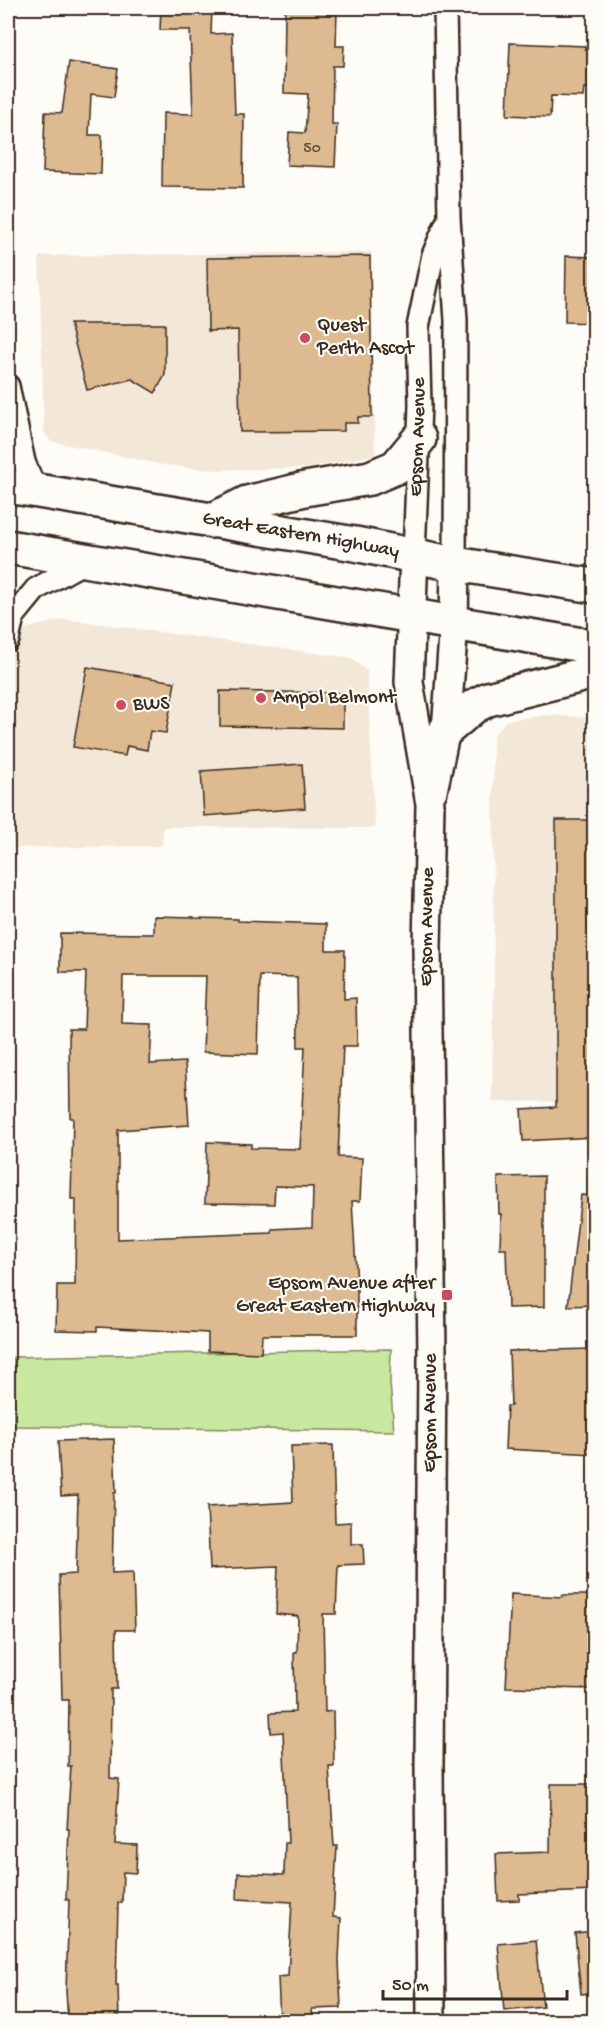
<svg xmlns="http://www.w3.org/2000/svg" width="602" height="2029" viewBox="0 0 602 2029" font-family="'Gochi Hand',sans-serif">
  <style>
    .built { fill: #f3e8d8 }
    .green { fill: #c8e79f; stroke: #82885e; stroke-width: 1.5 }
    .building { fill: #ddba8f; stroke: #3b2a1e; stroke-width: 1.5; fill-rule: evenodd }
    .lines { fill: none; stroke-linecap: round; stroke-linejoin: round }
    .minor-casing { stroke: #3b2a1e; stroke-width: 26 }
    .tertiary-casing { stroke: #3b2a1e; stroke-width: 32 }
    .trunk-casing { stroke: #3b2a1e; stroke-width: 38 }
    .minor { stroke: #fdfcf7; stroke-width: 21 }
    .tertiary { stroke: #fdfcf7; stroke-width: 27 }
    .trunk { stroke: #fdfcf7; stroke-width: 33 }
    .poi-dot { fill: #d1495b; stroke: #fdfcf7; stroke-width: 2 }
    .labels { text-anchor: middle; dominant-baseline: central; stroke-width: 4.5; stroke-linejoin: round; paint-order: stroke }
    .number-label { font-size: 16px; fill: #644e3a }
    .poi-label { font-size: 20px; fill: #3b2a1e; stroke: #fdfcf7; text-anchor: start }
    .street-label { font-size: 20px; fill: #3b2a1e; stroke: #fdfcf7 }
  </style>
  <rect width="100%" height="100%" fill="#fdfcf7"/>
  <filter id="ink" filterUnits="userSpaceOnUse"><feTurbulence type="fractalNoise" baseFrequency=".0167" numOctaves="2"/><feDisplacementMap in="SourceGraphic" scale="12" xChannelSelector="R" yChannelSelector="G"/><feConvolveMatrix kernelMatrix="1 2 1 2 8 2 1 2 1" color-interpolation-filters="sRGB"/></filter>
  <g filter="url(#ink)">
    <path class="built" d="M 371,252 L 375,455 L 308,468 L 215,470 L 163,465 L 50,441 L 44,431 L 39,256 Z
      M 64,619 L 351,658 L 367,671 L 375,828 L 163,827 L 162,846 L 8,848 L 8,633 Z
      M 545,715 L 594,718 L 594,1101 L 492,1102 L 494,970 L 493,736 L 507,720 Z"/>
    <path class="green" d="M 391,1349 L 390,1382 L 394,1431 L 13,1426 L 13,1357 Z"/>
    <path class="building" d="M 161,8 L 212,8 L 211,34 L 232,33 L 235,114 L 244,114 L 243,188 L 162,187 L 163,113 L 193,114 L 190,30 L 160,30 Z
      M 285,8 L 337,8 L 336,46 L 344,46 L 343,66 L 333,66 L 332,124 L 337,124 L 335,167 L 287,165 L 289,132 L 305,133 L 308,94 L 284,93 Z
      M 510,43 L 585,46 L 585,49 L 594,49 L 594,87 L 584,88 L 583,97 L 551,96 L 550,117 L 507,115 Z
      M 69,62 L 118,69 L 114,97 L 91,94 L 89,135 L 102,135 L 101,174 L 43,172 L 45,112 L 62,113 Z
      M 370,256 L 372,417 L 358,417 L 358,423 L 344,423 L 344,431 L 240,432 L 238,330 L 208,331 L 207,258 Z
      M 566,256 L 594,257 L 594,323 L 565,322 Z
      M 70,324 L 165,324 L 165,375 L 155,393 L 132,379 L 87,390 Z
      M 87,667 L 175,682 L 166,733 L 150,731 L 147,750 L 127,746 L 125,756 L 73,747 Z
      M 220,691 L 343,693 L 343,728 L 220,726 Z
      M 302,764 L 305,808 L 204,816 L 201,771 Z
      M 556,820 L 594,820 L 594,1137 L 523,1141 L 521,1109 L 556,1107 Z
      M 154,916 L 194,917 L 194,918 L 238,919 L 238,921 L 326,924 L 326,950 L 345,950 L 344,999 L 356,998 L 357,1046 L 343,1046 L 338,1157 L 362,1158 L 360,1201 L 352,1201 L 357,1285 L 357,1335 L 262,1335 L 261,1353 L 208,1351 L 208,1333 L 97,1327 L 97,1331 L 56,1330 L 57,1285 L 75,1285 L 76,1199 L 71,1199 L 73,1118 L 70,1118 L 69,1029 L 84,1029 L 86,972 L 60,972 L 60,933 L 154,934 ZM 123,976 L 206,976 L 203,1052 L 258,1054 L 260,976 L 297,977 L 298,1047 L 305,1047 L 300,1149 L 251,1148 L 251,1144 L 207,1142 L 205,1203 L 274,1204 L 275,1186 L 313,1187 L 312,1227 L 272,1229 L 272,1233 L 118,1239 L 118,1130 L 189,1125 L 185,1062 L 150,1064 L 152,1025 L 122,1024 Z
      M 544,1176 L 544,1307 L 508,1308 L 506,1249 L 500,1249 L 501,1214 L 499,1214 L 498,1177 Z
      M 581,1195 L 594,1196 L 594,1305 L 568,1306 Z
      M 594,1349 L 594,1454 L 505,1449 L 507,1406 L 511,1406 L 509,1351 Z
      M 114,1439 L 116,1493 L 114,1493 L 112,1573 L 133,1572 L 135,1630 L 116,1630 L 117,1689 L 111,1689 L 110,1778 L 119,1779 L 115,1844 L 137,1845 L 136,1873 L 123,1872 L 122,1903 L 118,1903 L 116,1985 L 118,1985 L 119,2022 L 68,2022 L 66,1991 L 69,1900 L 66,1899 L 69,1829 L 67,1829 L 71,1766 L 68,1766 L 69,1700 L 62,1700 L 59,1575 L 76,1574 L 78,1495 L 61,1496 L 58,1441 Z
      M 333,1445 L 335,1523 L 351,1522 L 351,1544 L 363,1544 L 364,1564 L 338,1565 L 336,1614 L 323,1614 L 325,1712 L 333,1711 L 334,1766 L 329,1766 L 334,1846 L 337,1846 L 333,1917 L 341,1918 L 339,1960 L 341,2008 L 312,2009 L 313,2022 L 280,2022 L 278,1977 L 288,1976 L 292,1902 L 237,1899 L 238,1873 L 284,1875 L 285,1843 L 288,1843 L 283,1732 L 271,1733 L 270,1713 L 295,1712 L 294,1652 L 297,1652 L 298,1616 L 276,1614 L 278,1566 L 210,1569 L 207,1507 L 293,1502 L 291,1446 Z
      M 511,1594 L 562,1597 L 562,1595 L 594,1595 L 594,1689 L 506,1687 Z
      M 551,1784 L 594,1784 L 594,1891 L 519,1894 L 519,1900 L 498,1901 L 496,1854 L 550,1852 Z
      M 594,1931 L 594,1993 L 581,1994 L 575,1933 Z
      M 536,1940 L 543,2007 L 504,2011 L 498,1944 Z"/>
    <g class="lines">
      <g class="minor-casing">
        <g id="minor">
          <path d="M 445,8 L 449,218 L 456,320 L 455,564"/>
          <path d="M 8,386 L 24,462 L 36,491"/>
          <path id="s1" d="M 414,555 L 420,405 L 418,327 L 433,255 L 446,224"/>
          <path d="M 8,640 L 13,617 L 36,589 L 88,560"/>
        </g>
      </g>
      <g class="tertiary-casing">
        <path id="tertiary" d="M 414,555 L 409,682 L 430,804 L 427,947 L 432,1355 L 429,1767 L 431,2022
          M 433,791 L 446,730 L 454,624 L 455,564"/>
      </g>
      <g class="trunk-casing">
        <g id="trunk">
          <path id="s2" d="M 8,486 L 355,544 L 455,564 L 594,586"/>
          <path d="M 211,521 L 247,503 L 305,489 L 370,478 L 396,467 L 419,439"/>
          <path d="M 8,547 L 594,647"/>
          <path d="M 446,730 L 473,707 L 488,699 L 594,672"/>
        </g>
      </g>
      <use href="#minor" class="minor"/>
      <use href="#tertiary" class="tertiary"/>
      <use href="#trunk" class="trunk"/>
    </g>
  </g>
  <g class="poi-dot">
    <circle cx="305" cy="338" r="6"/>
    <circle cx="261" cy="698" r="6"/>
    <circle cx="121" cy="705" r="6"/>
    <rect x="441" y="1289" width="12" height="12" rx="3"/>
  </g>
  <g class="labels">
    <g class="number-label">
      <text x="312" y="149">50</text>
    </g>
    <g class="poi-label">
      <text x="317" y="326">Quest<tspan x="317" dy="23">Perth Ascot</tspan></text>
      <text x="273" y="698">Ampol Belmont</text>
      <text x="133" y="705">BWS</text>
      <text x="435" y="1284" text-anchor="end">Epsom Avenue after<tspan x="435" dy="23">Great Eastern Highway</tspan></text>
    </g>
    <g class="street-label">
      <text stroke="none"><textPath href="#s1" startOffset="118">Epsom Avenue</textPath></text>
      <text stroke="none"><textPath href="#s2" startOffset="297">Great Eastern Highway</textPath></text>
      <text transform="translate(428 927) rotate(-89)">Epsom Avenue</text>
      <text transform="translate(431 1413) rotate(-90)">Epsom Avenue</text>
    </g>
  </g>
  <rect width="602" height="2029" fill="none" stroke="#fdfcf7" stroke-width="30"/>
  <rect x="15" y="15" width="572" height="1999" fill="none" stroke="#3b2a1e" stroke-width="2" filter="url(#ink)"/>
  <path d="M383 1990v9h184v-9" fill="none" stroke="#3b2a1e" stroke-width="3"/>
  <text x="392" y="1990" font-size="18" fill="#3b2a1e" stroke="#fdfcf7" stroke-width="4.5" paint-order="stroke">50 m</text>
</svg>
